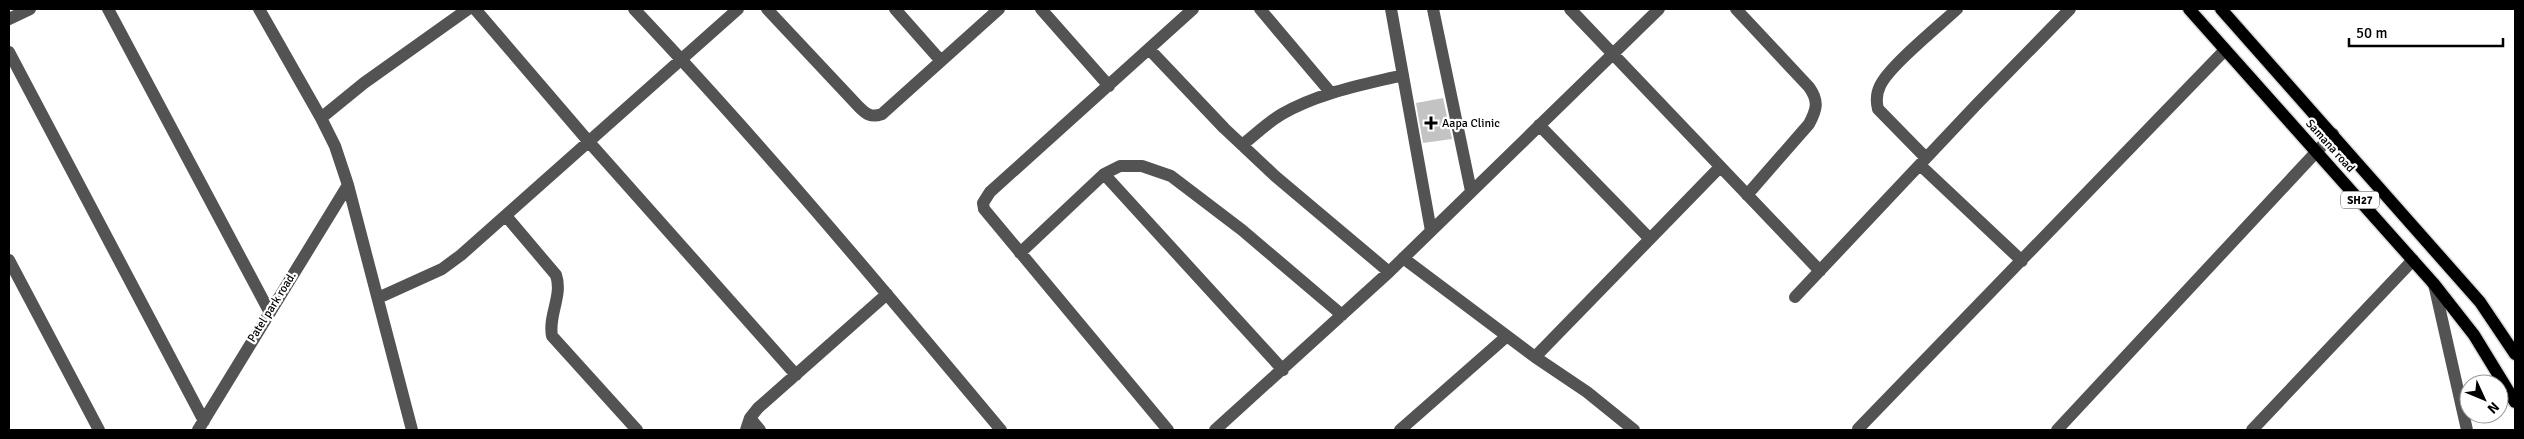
<svg xmlns="http://www.w3.org/2000/svg" width="2524" height="439" viewBox="0 0 2524 439" font-family="Signika,sans-serif">
  <style>
    .building { fill: #c3c3c3 }
    .lines { fill: none; stroke-linecap: round; stroke-linejoin: round }
    .major-casing { stroke: #dbdbdb; stroke-width: 15 }
    .minor { stroke: #535353; stroke-width: 12 }
    .major { stroke: #000; stroke-width: 12 }
    .poi-dot { fill: #000; stroke: #fff; stroke-width: 2 }
    .labels { text-anchor: middle; dominant-baseline: central; stroke-width: 4.5; stroke-linejoin: round; paint-order: stroke }
    .shield { fill: #fff; stroke: #4c4c4c; stroke-width: 1 }
    .shield-label { font-size: 11px; font-weight: bold; fill: #000 }
    .poi-label { font-size: 12px; fill: #000; stroke: #fff; text-anchor: start }
    .street-label { font-size: 12px; fill: #000; stroke: #fff }
  </style>
  <rect width="100%" height="100%" fill="#fff"/>
  <path class="building" d="M 1443,98 L 1452,139 L 1423,143 L 1416,103 Z"/>
  <g class="lines">
    <g class="major-casing">
      <path id="major" d="M 2189,9 L 2434,284 L 2474,335 L 2515,402
        M 2221,9 L 2480,302 L 2515,354"/>
    </g>
    <path class="minor" d="M 108,9 L 269,311
      M 259,9 L 321,118 L 335,146 L 348,185 L 412,430
      M 475,9 L 589,142 L 796,375
      M 634,9 C 762,144 882,288 1001,430
      M 767,9 L 859,107 C 866,114 871,118 882,114 L 999,9
      M 895,9 L 941,61
      M 1041,9 L 1109,86
      M 1260,9 L 1331,93
      M 1391,9 L 1431,231
      M 1433,9 L 1471,191
      M 1570,9 L 1820,271
      M 1736,9 L 1809,87 C 1819,101 1817,109 1809,124 L 1747,195
      M 9,19 L 30,9
      M 1149,49 L 1224,128 L 1275,176 L 1389,272
      M 9,52 L 204,421
      M 321,118 L 364,83 L 468,9
      M 1539,125 L 1650,239
      M 1242,145 C 1255,135 1268,122 1282,114 C 1318,93 1362,85 1403,75
      M 1926,158 L 1878,109 C 1876,101 1876,94 1880,86 C 1888,67 1940,25 1957,9
      M 1920,165 L 2022,261
      M 1104,174 L 1283,370
      M 506,216 L 556,275 C 563,296 548,315 552,336 L 637,430
      M 1020,253 L 1104,174 L 1120,166 L 1142,166 L 1171,176 L 1242,230 L 1342,315
      M 1403,258 L 1535,357 L 1587,392 L 1634,430
      M 9,260 L 99,430
      M 2434,284 L 2467,430
      M 1795,297 L 1977,104 L 2070,9
      M 378,298 L 442,269 L 461,255 L 738,9
      M 1535,357 L 1720,167
      M 750,418 L 760,430
      M 1858,429 L 2225,50
      M 198,430 L 348,185
      M 746,430 L 750,418 L 758,408 L 887,294
      M 1168,430 L 984,209 L 983,203 L 990,192 L 1193,9
      M 1215,430 L 1389,272 L 1659,9
      M 1400,430 L 1507,336
      M 2057,430 L 2333,134
      M 2252,430 L 2413,260"/>
    <use href="#major" class="major"/>
  </g>
  <path class="poi-dot" d="M1428.5 115.5h5v5h5v5h-5v5h-5v-5h-5v-5h5z"/>
  <g class="labels">
    <rect class="shield" x="2341" y="191.5" width="38" height="17" rx="4"/>
    <g class="shield-label">
      <text x="2360" y="200">SH27</text>
    </g>
    <g class="poi-label">
      <text x="1442" y="123">Aapa Clinic</text>
    </g>
    <g class="street-label">
      <text transform="translate(2330 146) rotate(48)">Samana road</text>
      <text transform="translate(272 307) rotate(-58)">Patel park road.</text>
    </g>
  </g>
  <rect width="2524" height="439" fill="none" stroke="#000000" stroke-width="20"/>
  <g transform="translate(2484 399) rotate(134)"><circle r="24" fill="#ffffff" stroke="#999999"/>
  <path d="M0-4L9 19L0 12L-9 19Z" fill="#000000"/>
  <text y="-8" font-size="14" font-weight="bold" text-anchor="middle" fill="#000000">N</text>
  </g>
  <path d="M2349 38v8h154v-8" fill="none" stroke="#000000" stroke-width="2.5"/>
  <text x="2356" y="38" font-size="15" fill="#000000" stroke="#ffffff" stroke-width="4" paint-order="stroke">50 m</text>
</svg>
